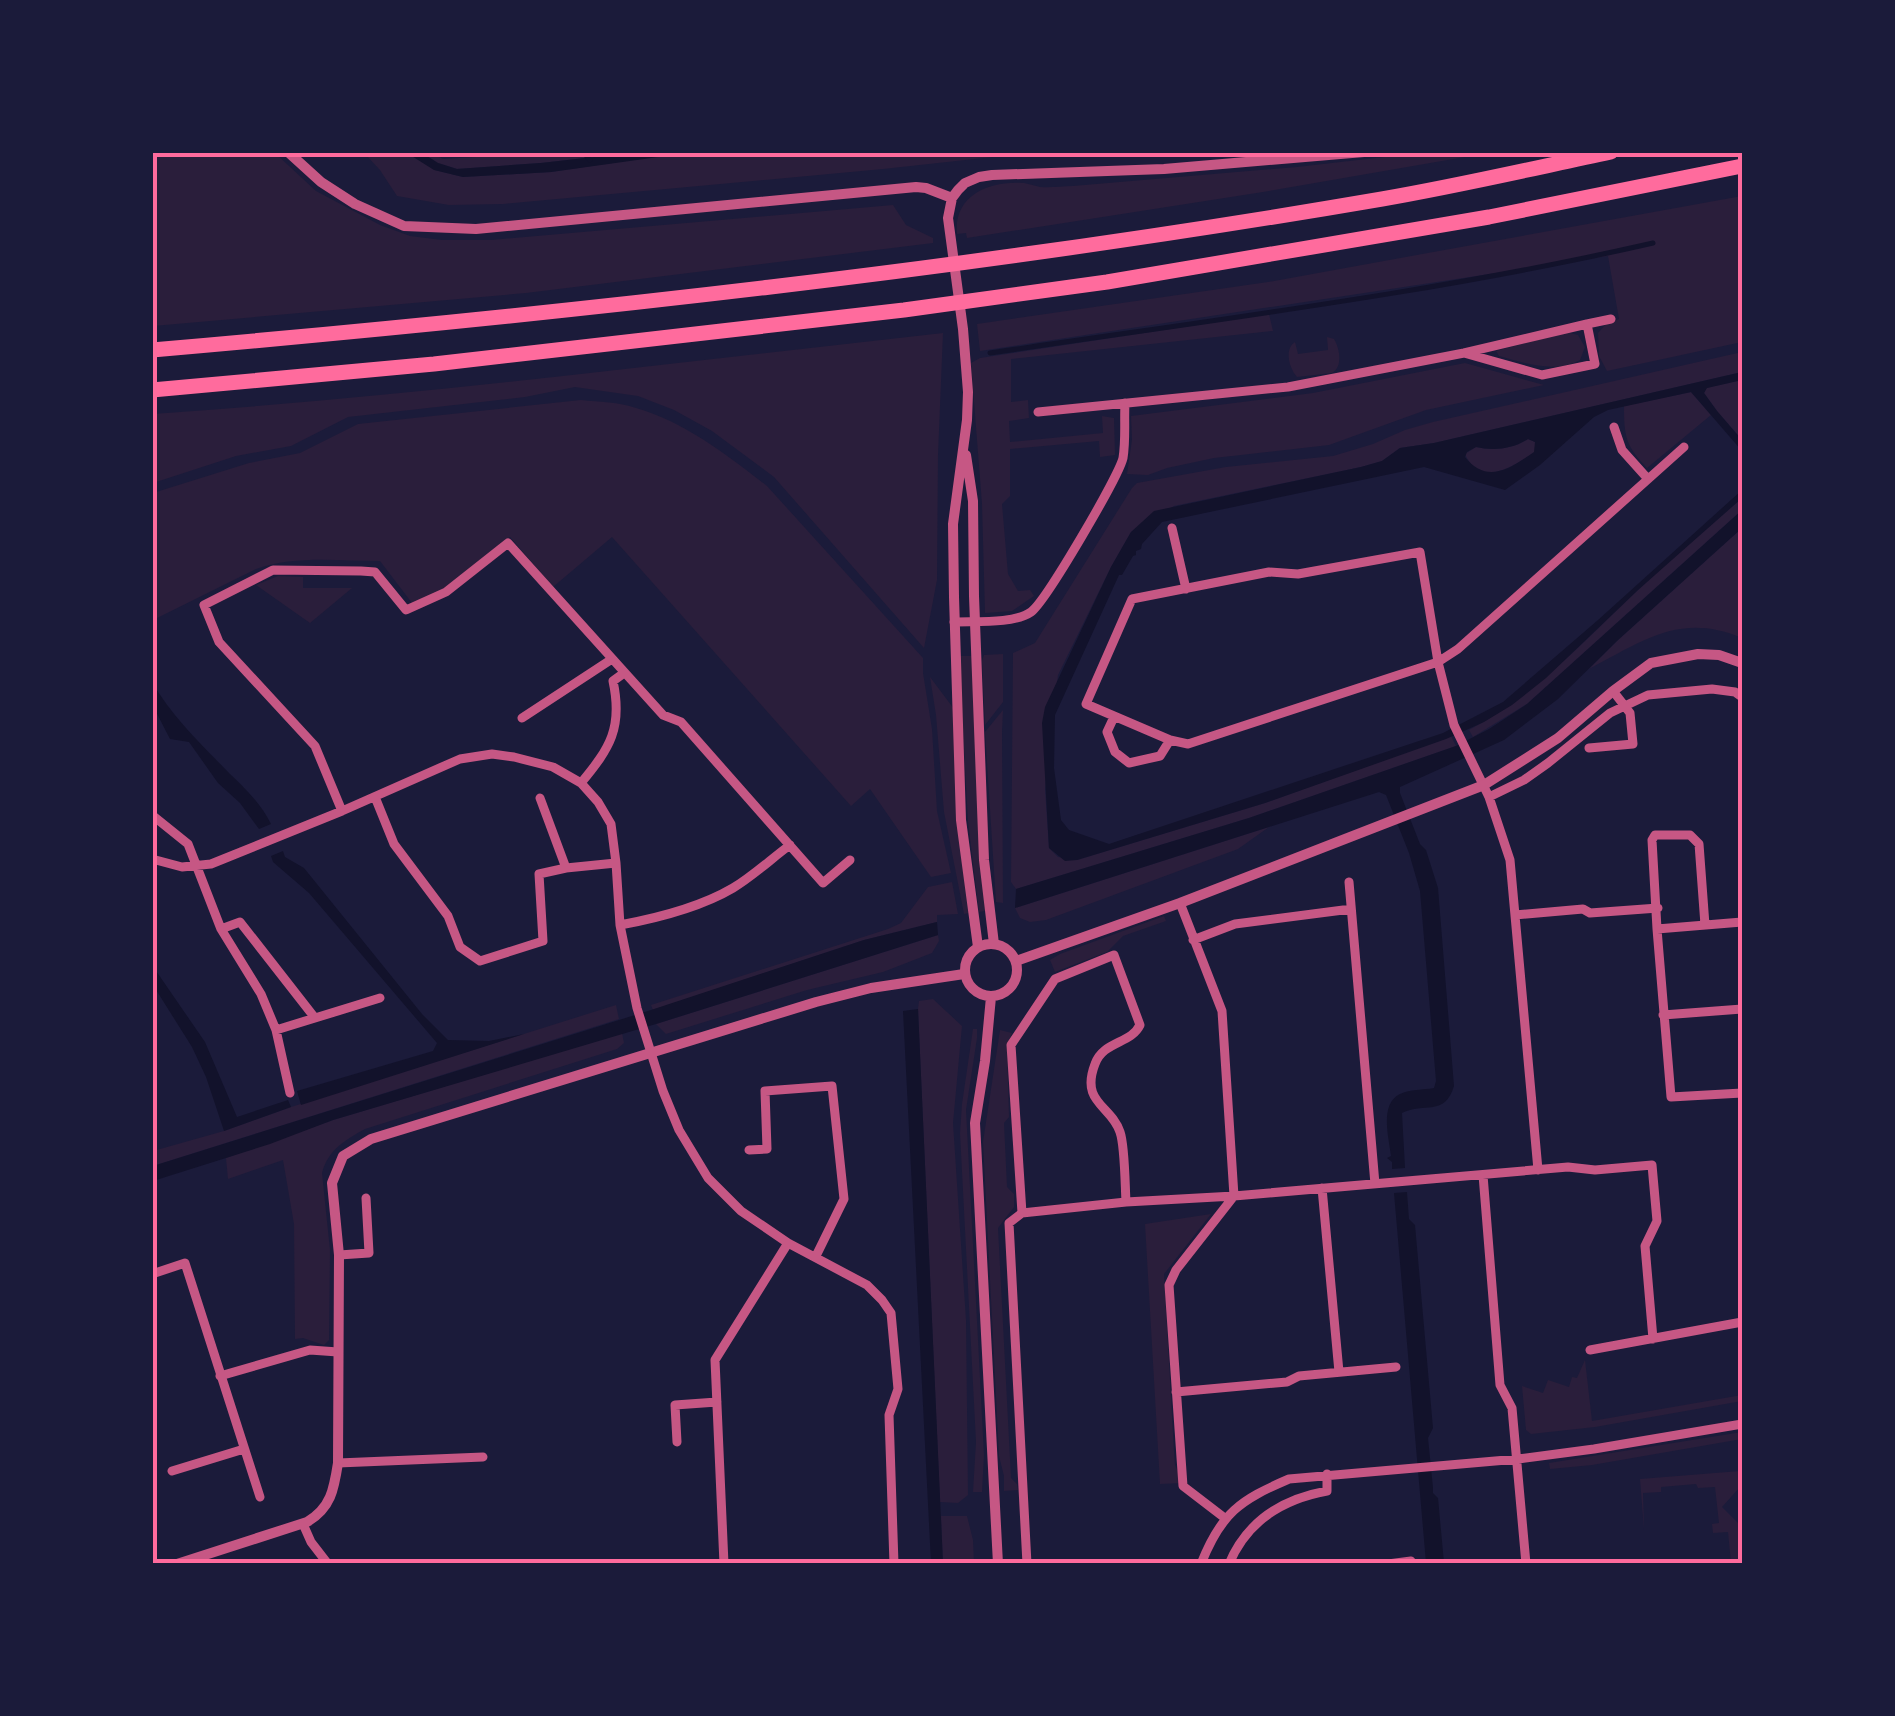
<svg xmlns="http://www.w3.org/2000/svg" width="1895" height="1716" viewBox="0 0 1895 1716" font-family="'DejaVu Sans',sans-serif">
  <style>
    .green { fill: #2a1e3b }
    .water { fill: #12122b; fill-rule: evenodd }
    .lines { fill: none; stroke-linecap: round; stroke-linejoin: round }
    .stream { stroke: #12122b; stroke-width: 5 }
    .minor { stroke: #c65784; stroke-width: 9 }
    .tertiary { stroke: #c65784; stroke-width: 10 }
    .motorway { stroke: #ff6b9d; stroke-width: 15 }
    .neatline { fill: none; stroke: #ff6b9d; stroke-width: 4 }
  </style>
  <rect width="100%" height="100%" fill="#1b1b3a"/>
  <path class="green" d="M 510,152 L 630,153 L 541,163 L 457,169 L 438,163 L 422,153 L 432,153 L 443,159 L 508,155 Z
    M 687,152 L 1030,153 L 883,169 L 503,204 L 449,205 L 397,196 L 380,170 L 364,153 L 407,153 L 435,170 L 463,177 L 551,172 Z
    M 1428,152 L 1488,153 L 1263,192 L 967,238 L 966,233 L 957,234 C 953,195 990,180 1024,183 C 1030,184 1035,186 1040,187 C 1051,188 1062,186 1073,186 L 1297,167 Z
    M 152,153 L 275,153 L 316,191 L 380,225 L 410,236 L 442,240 L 491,240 L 893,205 L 906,225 L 933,238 L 933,243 L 526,293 L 153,326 Z
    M 1742,196 L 1742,342 L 1607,371 L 1599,356 L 1598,333 L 1606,324 L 1619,319 L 1608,256 L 980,351 L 977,324 L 1268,282 Z
    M 1269,314 L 1273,331 L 1011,359 L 1011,402 L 1028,400 L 1029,418 L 1009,421 L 1010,442 L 1103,433 L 1102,416 L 1114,418 L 1115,455 L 1100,457 L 1099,441 L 1010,449 L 1010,496 L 1002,504 L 1008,574 L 1018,591 L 1030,590 L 1034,596 L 1012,611 L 985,613 L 982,504 L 971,363 L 980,358 Z
    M 1566,332 L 1578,335 L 1585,347 L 1580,360 C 1554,374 1525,363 1499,356 L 1496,351 Z
    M 943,333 L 938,455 L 937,580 L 924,648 L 774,477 L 712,431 L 674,410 L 638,396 L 575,387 L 525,397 L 348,417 L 291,446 L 236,456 L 153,483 L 153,414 C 417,396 680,362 943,333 Z
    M 1327,337 L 1334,339 C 1340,349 1343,367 1332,373 L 1297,377 C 1289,368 1284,349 1295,342 L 1298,354 L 1328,350 Z
    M 1742,352 L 1742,372 L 1434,443 L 1400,448 L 1382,461 L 1361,467 L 1174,506 L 1131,532 L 1111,567 L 1058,675 L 1045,789 L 1049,848 L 1058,857 L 1077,860 L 1265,803 L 1451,736 L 1456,746 L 1249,818 L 1016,889 L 1011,882 L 1013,653 L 1035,643 L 1132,488 L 1137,483 L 1226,467 L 1333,456 L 1373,444 L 1405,430 L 1433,422 Z
    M 1465,363 L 1544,385 L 1426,410 L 1329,445 L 1214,458 L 1167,468 L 1148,475 L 1127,474 L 1132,440 L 1131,416 L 1313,393 Z
    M 1742,380 L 1742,440 L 1717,411 L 1704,393 L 1706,388 Z
    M 1691,392 L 1711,415 L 1647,468 C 1626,446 1624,437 1624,406 Z
    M 581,400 C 599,402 619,402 636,408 C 685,422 727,455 767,486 L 923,658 L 923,673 L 932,729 L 937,811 L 951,873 L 931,877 L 870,789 L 851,806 L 612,537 L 553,587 L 510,537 L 440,591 L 412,603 L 380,561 C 340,561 294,555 256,569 L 153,620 L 153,493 L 249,463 L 300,453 L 358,424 Z
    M 1528,439 L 1535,442 L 1535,452 C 1513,467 1480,488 1465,454 L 1476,447 C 1494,451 1512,449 1528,439 Z
    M 1742,498 L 1742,510 L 1527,704 L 1473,737 L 1469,730 C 1535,695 1584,641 1637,591 C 1671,559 1707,529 1742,498 Z
    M 1742,528 L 1742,638 C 1680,612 1643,641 1589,669 L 1618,640 Z
    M 278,576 L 303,577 L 303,588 L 352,588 L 310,623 L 256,585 Z
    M 1003,654 L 1003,702 L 985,725 L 982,661 L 984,655 Z
    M 959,656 L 973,656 L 985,911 L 979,912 L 968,822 Z
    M 930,677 L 954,709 L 970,913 L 964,914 L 944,812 L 936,715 Z
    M 1003,710 L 1002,732 L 1003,903 L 996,902 L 985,732 Z
    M 1269,827 L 1238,849 L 1046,920 L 1030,922 L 1020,918 L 1015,908 Z
    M 952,882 L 958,914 L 937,915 L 937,922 L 864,940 L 653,1010 L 651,1005 L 888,929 L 901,923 L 928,887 Z
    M 1164,916 L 1166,921 L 1123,936 L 1107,952 L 1055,972 L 1050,960 L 1060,954 Z
    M 938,935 L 939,941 L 932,953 L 883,972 L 807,990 L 666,1034 L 656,1024 Z
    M 933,999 L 962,1026 L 953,1123 L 966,1320 L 968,1495 L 958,1503 L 940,1502 L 918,1009 L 919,1001 Z
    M 616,1005 L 619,1019 L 153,1166 L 153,1151 L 224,1131 L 291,1107 Z
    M 973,1029 L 977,1029 L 977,1038 L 966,1110 L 984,1455 L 982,1492 L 973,1492 L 976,1442 L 960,1133 L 962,1104 Z
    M 1000,1030 L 1012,1033 L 1007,1046 L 1009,1117 L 1004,1123 L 1007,1187 L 1014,1194 L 1014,1207 L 998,1228 L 1011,1478 L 1017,1484 L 1018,1490 L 1004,1491 L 1004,1476 L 999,1456 L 983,1142 Z
    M 622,1033 L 624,1043 L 617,1049 L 365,1129 C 345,1140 328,1150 322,1173 L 330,1250 L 329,1340 L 324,1345 L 303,1338 L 295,1339 L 294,1224 L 283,1160 L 228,1179 L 226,1158 L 333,1120 Z
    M 1211,1214 L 1164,1274 L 1174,1451 L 1175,1465 L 1183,1483 L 1160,1484 L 1145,1224 Z
    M 1585,1360 L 1592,1421 L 1742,1395 L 1742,1401 L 1595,1427 L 1531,1434 L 1526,1430 L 1522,1386 L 1543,1393 L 1548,1380 L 1569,1387 L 1572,1377 L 1577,1378 Z
    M 1742,1432 L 1742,1439 L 1592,1465 L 1550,1469 L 1549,1463 Z
    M 1740,1471 L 1740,1487 L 1722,1507 L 1742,1527 L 1742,1563 L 1731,1563 L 1728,1532 L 1713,1533 L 1712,1524 L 1719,1523 L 1715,1487 L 1698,1488 L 1696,1484 L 1661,1487 L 1661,1492 L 1643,1493 L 1644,1530 L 1640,1479 Z
    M 941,1516 L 967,1516 L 973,1540 L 974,1563 L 943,1563 Z"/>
  <path class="water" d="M 407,153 L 422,153 L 438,163 L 457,169 L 541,163 L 630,153 L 687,153 L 551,172 L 463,177 L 434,170 Z
    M 1742,372 L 1742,380 L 1707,388 L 1704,393 L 1717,411 L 1742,440 L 1742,451 L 1691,392 L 1608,410 L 1594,417 L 1540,465 L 1505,490 L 1424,467 L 1162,522 L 1142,544 L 1141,549 L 1136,551 L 1136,555 L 1133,556 L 1122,575 L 1119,575 L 1055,715 L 1054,768 L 1061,820 L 1069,830 L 1109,844 L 1443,733 L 1503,702 L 1598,620 L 1742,490 L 1742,498 L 1638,590 L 1546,678 L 1512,705 L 1484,722 L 1446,739 L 1265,803 L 1077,860 L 1065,861 L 1049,848 L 1042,723 L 1045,707 L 1111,567 L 1131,532 L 1154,511 L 1361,467 L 1382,461 L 1400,448 L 1434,443 ZM 1528,439 L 1535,442 L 1534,452 C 1511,468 1487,485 1465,457 L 1467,452 L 1476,447 C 1494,451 1512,449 1528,439 Z
    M 1742,510 L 1742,528 L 1618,640 L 1558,699 L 1504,740 L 1400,787 L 1400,793 L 1420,844 L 1426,850 L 1438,888 L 1454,1086 C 1445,1117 1424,1102 1402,1113 L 1405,1168 L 1392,1169 L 1392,1162 L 1387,1158 L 1391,1156 C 1389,1138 1379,1104 1400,1094 C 1410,1089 1423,1090 1434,1088 L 1436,1081 L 1420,891 L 1409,853 L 1386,795 L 1379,792 L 1015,908 L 1016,889 L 1249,818 L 1456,746 L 1489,729 L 1527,704 Z
    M 152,682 C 172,717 202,745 230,774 C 246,789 261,804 271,824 L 259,829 L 240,803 L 218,783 L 189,742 L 170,739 L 153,706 Z
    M 283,851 L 285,857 L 304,868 L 422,1014 L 448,1040 L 489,1041 L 524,1034 L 301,1105 L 297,1091 L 433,1051 L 437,1043 L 309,893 L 273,862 L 271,856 Z
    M 937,922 L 938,935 L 656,1024 L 333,1120 L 270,1144 L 153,1181 L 153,1166 L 651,1010 L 864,940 Z
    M 152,965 L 205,1042 L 237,1117 L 288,1100 L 291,1107 L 224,1131 L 206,1077 L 192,1047 L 153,985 Z
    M 918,1009 L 943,1564 L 931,1563 L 903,1011 Z
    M 1407,1192 L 1409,1219 L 1415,1225 L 1433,1428 L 1428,1438 L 1433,1488 L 1433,1493 L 1438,1498 L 1444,1563 L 1426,1563 L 1394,1193 Z"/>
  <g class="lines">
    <path class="stream" d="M 583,152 L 590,160
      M 990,353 C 1211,320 1435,293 1653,243"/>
    <path class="minor" d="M 1587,324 L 1611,319
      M 1038,412 L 1288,387 L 1464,353 L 1587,324 L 1595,364 L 1542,375 L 1464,353
      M 1614,427 L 1622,450 L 1648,479
      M 1172,528 L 1186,589
      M 1420,552 L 1438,662 L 1188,744 L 1170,740 L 1086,704 L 1132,599 L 1269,572 L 1298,574 Z
      M 954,622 C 975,621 1014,624 1031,612 C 1046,601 1119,476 1123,458 C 1126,440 1124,421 1125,403
      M 1114,717 L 1107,732 L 1115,752 L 1129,763 L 1160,756 L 1170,740
      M 522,718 L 612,659
      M 1589,748 L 1633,744 L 1630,713 L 1613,691
      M 581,783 C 610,748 623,728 613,681 L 624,673
      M 375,797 L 394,844 L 448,916 L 460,947 L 480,961 L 543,941 L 539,874 L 566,868 L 616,863
      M 1489,797 L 1524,780 L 1548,763 L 1610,713 L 1648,695 L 1712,689 L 1735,692 L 1742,697
      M 540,798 L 566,868
      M 342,811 L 315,746 L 219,642 L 204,605 L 273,570 L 361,571 L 375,572 L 406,610 L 446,592 L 508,543 L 663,715 L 681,722 L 823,883 L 850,860
      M 152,815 L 188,844 L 221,929 L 261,994 L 276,1030 L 290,1093
      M 152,859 L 182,867 L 211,864 L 342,811 L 460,759 L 492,754 L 514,757 L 553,767 L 581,783 L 598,802 L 611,824 L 616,863 L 620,925 L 637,1008 L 663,1091 L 679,1130 L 708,1178 L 741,1211 L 788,1243 L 867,1285 L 882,1300 L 891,1313 L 898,1389 L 889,1415 L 894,1564
      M 1349,882 L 1375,1184
      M 1515,915 L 1583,909 L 1590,913 L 1658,908
      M 1742,922 L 1657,929 L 1671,1097 L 1742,1093
      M 620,925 C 658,918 699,908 733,888 C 753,876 771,859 790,845
      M 221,929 L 240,922 L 315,1018 L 380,998
      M 1657,929 L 1652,840 L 1655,835 L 1690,835 L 1699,844 L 1705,925
      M 1193,940 L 1235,924 L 1351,909
      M 1663,1015 L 1742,1009
      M 276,1030 L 315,1018
      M 749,1150 L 767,1149 L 765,1091 L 832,1086 L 844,1199 L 816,1256
      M 1538,1170 L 1510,860 L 1489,797 L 1454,725 L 1438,662 L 1458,649 L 1684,447
      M 1483,1175 L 1500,1385 L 1512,1408 L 1526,1564
      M 1322,1188 L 1339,1372
      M 1022,1213 L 1011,1045 L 1055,979 L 1114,955 L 1140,1025 C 1131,1044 1103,1041 1095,1064 C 1080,1103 1111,1105 1120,1132 C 1125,1146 1125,1186 1126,1202
      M 1022,1213 L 1126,1202 L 1234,1196 L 1222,1011 L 1180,903
      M 1022,1213 L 1009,1223 L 1027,1564
      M 339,1255 L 369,1253 L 366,1198
      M 152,1274 L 185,1263 L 260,1497
      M 1590,1350 L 1742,1322
      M 220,1376 L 310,1350 L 338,1352
      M 1176,1392 L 1287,1382 L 1299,1376 L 1396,1367
      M 677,1442 L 675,1405 L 717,1402
      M 338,1463 L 483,1457
      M 172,1471 L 244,1449
      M 1226,1519 L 1183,1486 L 1169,1285 L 1176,1270 L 1234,1196 L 1568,1167 L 1595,1170 L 1652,1165 L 1657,1221 L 1645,1246 L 1653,1339
      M 303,1524 L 311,1542 L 328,1564
      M 724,1564 L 715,1360 L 788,1243
      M 1201,1564 C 1221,1513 1240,1500 1289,1479 L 1518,1459 L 1594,1449 L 1742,1424
      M 1229,1564 C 1247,1521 1283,1499 1327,1491 L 1327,1474
      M 1388,1564 L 1411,1561"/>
    <path class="tertiary" d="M 288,152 L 321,182 L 355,204 L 404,226 L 476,229 L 916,187 L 926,188 L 952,198
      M 966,455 L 973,501 L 974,596 L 984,860 L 994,944
      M965 970a26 26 0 1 1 52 0a26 26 0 1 1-52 0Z
      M 978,947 L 961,820 L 954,597 L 953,524 L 967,420 L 968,392 L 963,329 L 948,218 L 952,198 L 958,190 L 965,183 L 979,177 L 992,175 L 1164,169 L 1364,152
      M 1016,961 L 1180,903 L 1484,785 L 1558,738 L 1613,691 L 1651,663 L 1698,654 L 1719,655 L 1742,663
      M 991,997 L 985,1061 L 975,1123 L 998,1564
      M 177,1564 L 307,1522 C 331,1508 334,1489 338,1463 L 339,1255 L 332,1183 L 343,1156 L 371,1139 L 816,1002 L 871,988 L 964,974"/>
    <path class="motorway" d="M 152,350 C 564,314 974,269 1382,199 C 1458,186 1535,168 1611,152
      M 152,390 L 434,364 L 904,310 L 1107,282 L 1489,217 L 1742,166"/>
  </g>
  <rect width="1895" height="1716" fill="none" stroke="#1b1b3a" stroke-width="310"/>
  <rect x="155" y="155" width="1585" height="1406" class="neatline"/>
</svg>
